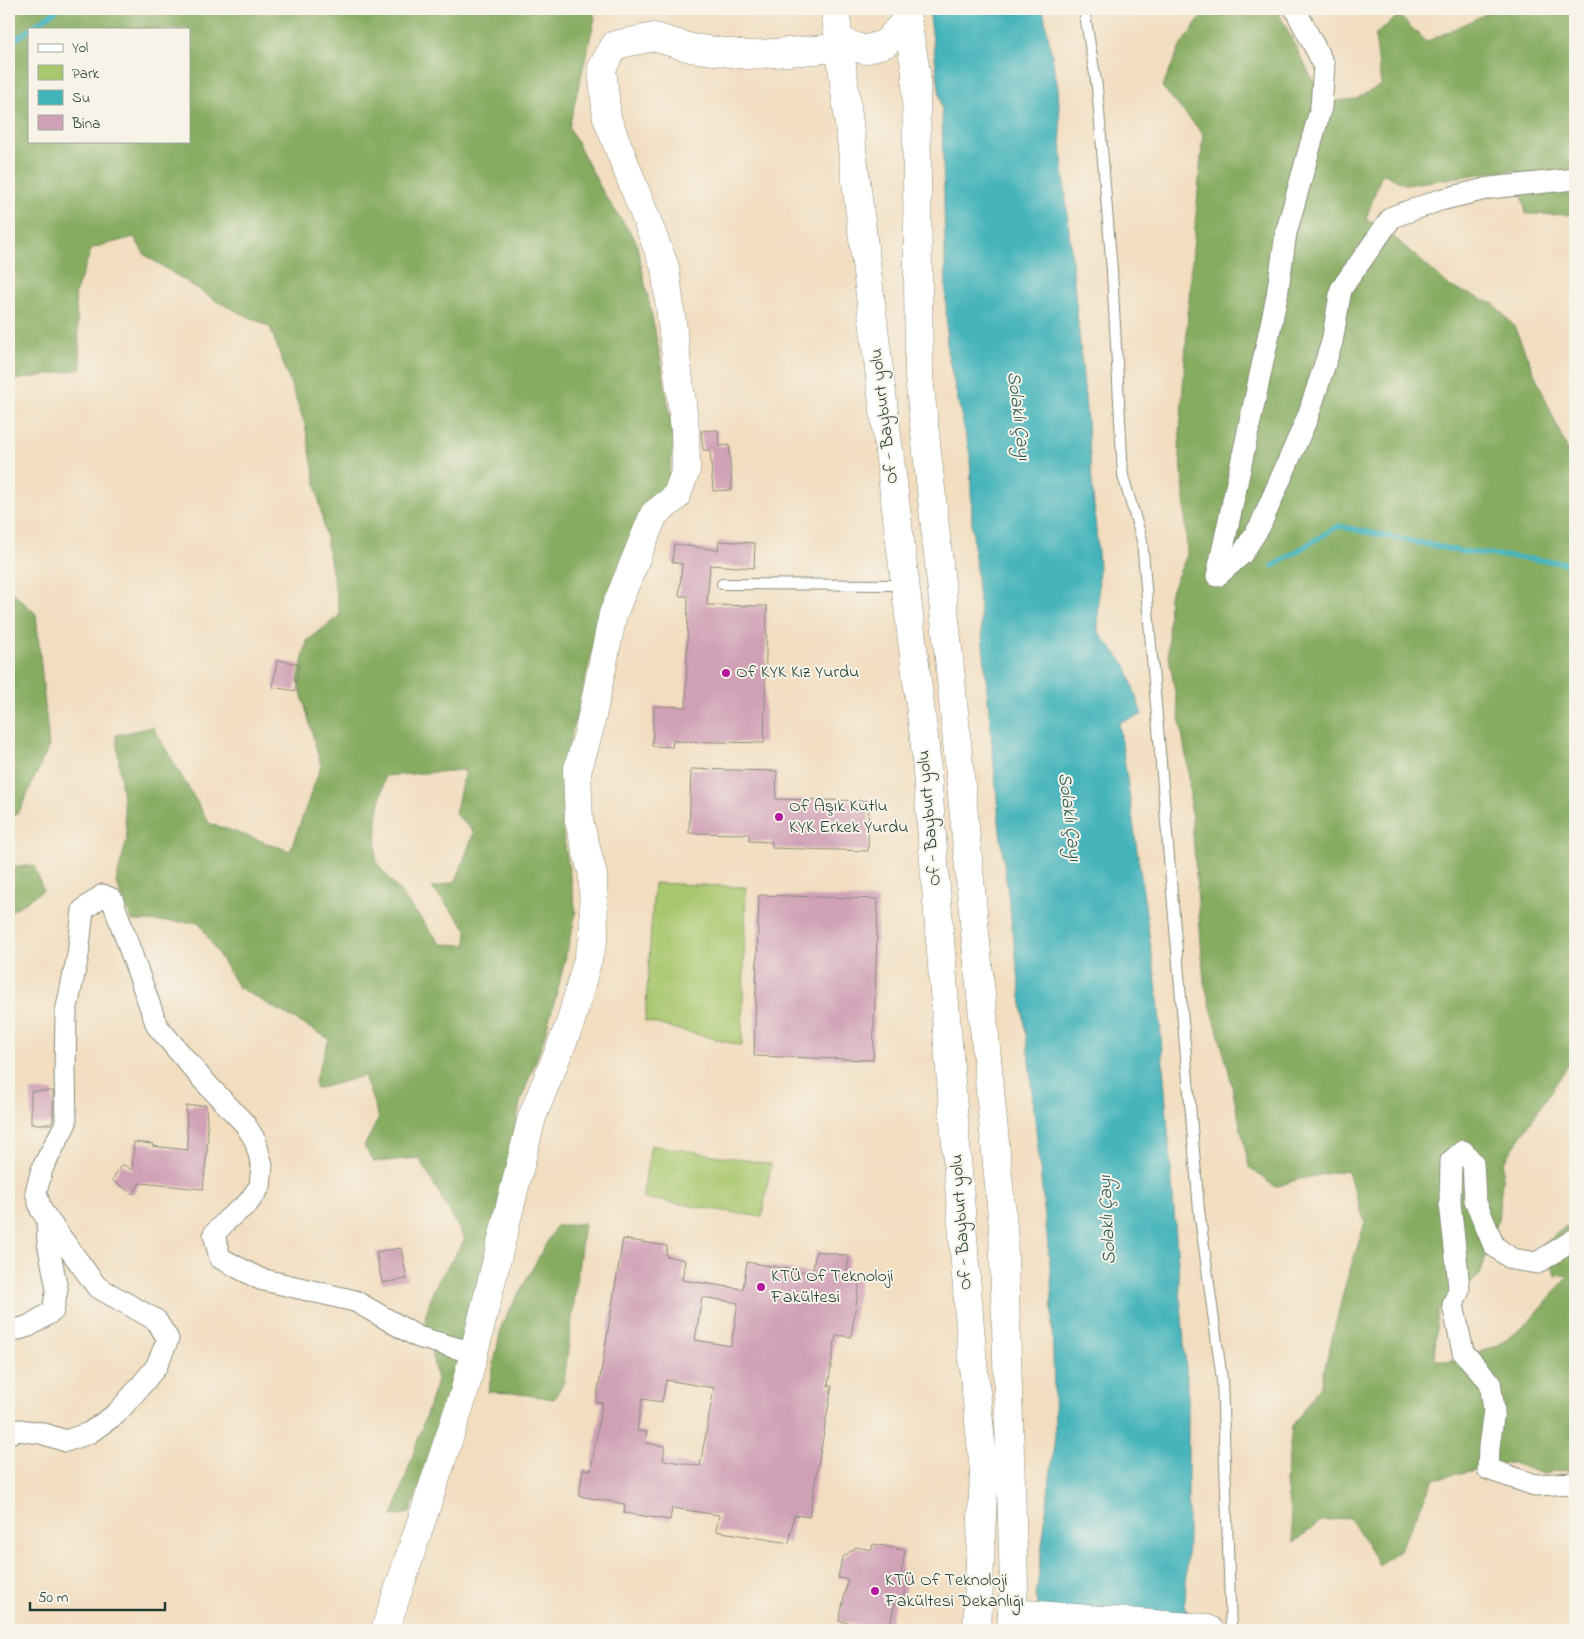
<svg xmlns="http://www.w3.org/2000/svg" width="1584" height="1639" viewBox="0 0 1584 1639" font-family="'Indie Flower',sans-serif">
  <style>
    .green { fill: #a9c76e; stroke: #648251 }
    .forest { fill: #86ac61; stroke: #52744a; fill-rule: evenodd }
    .water { fill: #44b4bb; stroke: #327878 }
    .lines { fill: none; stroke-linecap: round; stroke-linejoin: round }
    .stream { stroke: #44b4bb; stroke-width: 5.5 }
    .building { fill: #d0a0b6; fill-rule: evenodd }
    .lane-casing { stroke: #888d7a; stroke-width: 12 }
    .street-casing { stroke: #888d7a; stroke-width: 23 }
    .secondary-casing { stroke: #888d7a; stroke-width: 29 }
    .highway-casing { stroke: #888d7a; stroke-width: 29 }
    .lane { stroke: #fff; stroke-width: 10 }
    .street { stroke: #fff; stroke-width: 21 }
    .secondary { stroke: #fff; stroke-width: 28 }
    .highway { stroke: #fff; stroke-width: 28 }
    .poi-dot { fill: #b5179e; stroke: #f7f3e8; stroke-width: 2 }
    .labels { text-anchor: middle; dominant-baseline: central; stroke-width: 4; stroke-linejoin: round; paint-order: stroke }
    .street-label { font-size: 18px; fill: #1f3d34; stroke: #f7f3e8 }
    .poi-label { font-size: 18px; fill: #1f3d34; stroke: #f7f3e8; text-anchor: start }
    .water-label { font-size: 19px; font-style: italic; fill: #285b56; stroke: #f7f3e8 }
  </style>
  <rect width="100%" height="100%" fill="#f7f3e8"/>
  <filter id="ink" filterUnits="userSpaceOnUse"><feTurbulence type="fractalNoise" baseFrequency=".02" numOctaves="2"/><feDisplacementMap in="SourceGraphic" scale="10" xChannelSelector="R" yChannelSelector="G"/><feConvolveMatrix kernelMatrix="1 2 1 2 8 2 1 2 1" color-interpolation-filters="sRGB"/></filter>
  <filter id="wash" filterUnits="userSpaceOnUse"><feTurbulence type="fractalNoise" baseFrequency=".0096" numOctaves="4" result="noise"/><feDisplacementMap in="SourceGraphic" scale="20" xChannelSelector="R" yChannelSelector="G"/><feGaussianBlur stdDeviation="1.12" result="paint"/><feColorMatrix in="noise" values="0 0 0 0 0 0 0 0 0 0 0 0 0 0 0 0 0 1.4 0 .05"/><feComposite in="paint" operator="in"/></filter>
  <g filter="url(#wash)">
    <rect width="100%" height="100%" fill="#f2ddbf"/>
    <path class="green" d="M 654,883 L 746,887 L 742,1046 L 645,1021 Z
      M 651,1145 L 771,1164 L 762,1217 L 642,1198 Z"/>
    <path class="forest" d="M 9,9 L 592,9 L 595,18 L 569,127 L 604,194 L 636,241 L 660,355 L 674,440 L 668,482 L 639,516 L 598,627 L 564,766 L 562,827 L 576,913 L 557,993 L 541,1047 L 520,1103 L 503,1190 L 457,1382 L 410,1513 L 393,1516 L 437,1381 L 425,1317 L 434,1288 L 465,1239 L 419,1158 L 374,1162 L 364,1146 L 379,1118 L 364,1076 L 316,1089 L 314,1083 L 329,1039 L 238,987 L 199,922 L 132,921 L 116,882 L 127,839 L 116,735 L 153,727 L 209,823 L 290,851 L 321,766 L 298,680 L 307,641 L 340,615 L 305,424 L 270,327 L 218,302 L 145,255 L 134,237 L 92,248 L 75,294 L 81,369 L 9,381 ZM 29,29 L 189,29 L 189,141 L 29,141 ZM 465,770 L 455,814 L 474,832 L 456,881 L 432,888 L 467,929 L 466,945 L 441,944 L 376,862 L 377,818 L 385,776 Z
      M 1207,9 L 1280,9 L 1280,16 L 1310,75 L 1336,101 L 1356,99 L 1381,85 L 1375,35 L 1399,15 L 1426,42 L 1496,9 L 1575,9 L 1575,215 L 1526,214 L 1518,171 L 1498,171 L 1406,185 L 1382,173 L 1366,219 L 1395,238 L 1451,287 L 1494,304 L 1514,326 L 1573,463 L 1575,463 L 1575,1055 L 1504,1162 L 1498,1220 L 1480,1275 L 1438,1310 L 1434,1359 L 1449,1362 L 1497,1346 L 1528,1323 L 1569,1275 L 1556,1276 L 1541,1246 L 1575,1219 L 1575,1469 L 1543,1474 L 1510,1462 L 1434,1479 L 1400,1549 L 1379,1565 L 1350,1518 L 1321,1521 L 1294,1543 L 1286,1482 L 1292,1426 L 1320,1387 L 1345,1286 L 1365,1222 L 1347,1170 L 1299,1179 L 1275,1187 L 1249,1167 L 1228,1068 L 1204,982 L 1188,768 L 1168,651 L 1169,596 L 1187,555 L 1184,492 L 1179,448 L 1190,284 L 1203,134 L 1162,87 L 1181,45 Z
      M 9,589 L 36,614 L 49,746 L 20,810 L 9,822 Z
      M 9,864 L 13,866 L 34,866 L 43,890 L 9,913 Z
      M 584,1223 L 564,1382 L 554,1399 L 513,1393 L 488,1392 L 502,1324 L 556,1226 Z"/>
    <path class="water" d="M 929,9 L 1043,9 L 1058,88 L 1062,158 L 1084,386 L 1099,565 L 1098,632 L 1126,665 L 1142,715 L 1119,722 L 1158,997 L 1188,1396 L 1188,1540 L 1185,1605 L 1193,1630 L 1041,1630 L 1036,1597 L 1055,1435 L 1051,1276 L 1028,1051 L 1000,832 L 972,524 L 970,455 L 947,351 L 942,113 Z"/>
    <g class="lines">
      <path class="stream" d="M 30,29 L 58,9
        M 9,44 L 29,30
        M 1273,566 L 1338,526 L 1459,551 L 1575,564"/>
    </g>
    <g id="blocks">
      <path class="building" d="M 718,430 L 719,446 L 729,445 L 732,490 L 713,491 L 710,450 L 703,450 L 701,431 Z
        M 719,541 L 755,543 L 754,568 L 710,565 L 707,605 L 767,606 L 764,743 L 673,741 L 672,747 L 652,746 L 654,706 L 686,707 L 688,596 L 679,596 L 682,564 L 672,562 L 674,544 L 718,550 Z
        M 277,660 L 299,664 L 295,691 L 273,687 Z
        M 691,769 L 777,771 L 776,799 L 869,801 L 868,851 L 772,848 L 772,842 L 749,841 L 749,834 L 689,833 Z
        M 759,895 L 878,899 L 873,1060 L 754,1056 Z
        M 31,1091 L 53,1091 L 53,1120 L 51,1124 L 31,1124 Z
        M 206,1105 L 208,1140 L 203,1189 L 140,1183 L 133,1194 L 112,1180 L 122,1164 L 132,1170 L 134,1142 L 153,1144 L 152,1146 L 188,1150 L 186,1106 Z
        M 623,1239 L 667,1246 L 666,1256 L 685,1260 L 682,1280 L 743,1289 L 747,1262 L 812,1273 L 816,1251 L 849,1256 L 846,1277 L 860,1279 L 851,1337 L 836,1335 L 828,1386 L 832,1386 L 809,1517 L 794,1515 L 789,1543 L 716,1531 L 719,1515 L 672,1508 L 670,1520 L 624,1513 L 625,1504 L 579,1496 L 583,1469 L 591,1470 L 602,1403 L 596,1402 ZM 702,1297 L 738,1303 L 731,1346 L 695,1340 ZM 666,1380 L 714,1388 L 700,1466 L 663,1460 L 665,1446 L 645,1443 L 647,1432 L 637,1431 L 642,1399 L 662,1402 Z
        M 401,1248 L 407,1279 L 382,1283 L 376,1252 Z
        M 873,1544 L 905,1550 L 901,1574 L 908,1575 L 902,1603 L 895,1602 L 889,1630 L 839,1621 L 848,1579 L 838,1578 L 842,1558 L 856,1547 L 872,1550 Z"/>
    </g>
  </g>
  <g filter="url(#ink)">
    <use href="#blocks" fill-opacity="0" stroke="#888d7a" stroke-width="1"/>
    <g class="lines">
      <g class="lane-casing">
        <path id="lane" d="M 1084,9 L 1097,87 L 1112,271 L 1123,476 L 1142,540 L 1199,1210 L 1222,1380 L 1231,1630
          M 722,584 L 904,585"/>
      </g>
      <g class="street-casing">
        <path id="street" d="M 1295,9 L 1324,65 L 1321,107 L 1286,233 L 1277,296 L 1217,576 L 1242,554 L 1260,526 L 1308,416 L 1332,342 L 1341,289 L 1392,217 L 1440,200 L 1490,188 L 1575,179
          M 1575,1239 L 1537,1263 L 1512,1259 L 1494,1246 L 1475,1200 L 1473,1163 L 1463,1151 L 1451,1161 L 1450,1203 L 1457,1266 L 1459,1290 L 1453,1305 L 1463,1352 L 1490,1382 L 1494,1410 L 1489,1447 L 1488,1469 L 1535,1485 L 1575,1483
          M 9,1332 L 29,1326 L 53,1311 L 57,1289 L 48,1243 L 47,1219
          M 9,1433 L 19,1430 L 41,1433 L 66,1441 L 89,1433 L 116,1414 L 138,1389 L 156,1367 L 168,1339 L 156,1320 L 97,1287 L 41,1210 L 36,1192 L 42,1169 L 66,1123 L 65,1071 L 66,1012 L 78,955 L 83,910 L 103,895 L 112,899 L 157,1026 L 203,1080 L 245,1124 L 255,1140 L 262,1165 L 260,1186 L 248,1203 L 228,1219 L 214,1234 L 220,1258 L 260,1279 L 355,1301 L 418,1337 L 474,1353"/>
      </g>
      <g class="secondary-casing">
        <path id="secondary" d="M 1012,1613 L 1204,1628 L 1209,1630
          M 385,1630 L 464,1393 L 532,1117 L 570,1024 L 594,937 L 593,875 L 579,821 L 577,772 L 589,731 L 613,614 L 654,514 L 676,497 L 686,470 L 685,429 L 665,267 L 607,118 L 602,68 L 615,45 L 654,37 L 691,48 L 748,55 L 840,48"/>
      </g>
      <g class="highway-casing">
        <path id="highway" d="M 835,9 L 925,746 L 972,1353 L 984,1471 L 977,1630
          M 905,9 L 916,72 L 919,377 L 948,648 L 1003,1227 L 1014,1585 L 1011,1630
          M 839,40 L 864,50 L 886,43 L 907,19"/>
      </g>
      <use href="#lane" class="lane"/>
      <use href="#street" class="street"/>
      <use href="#secondary" class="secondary"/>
      <use href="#highway" class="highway"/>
    </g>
  </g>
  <g class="poi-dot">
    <circle cx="726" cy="673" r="5"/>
    <circle cx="779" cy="817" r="5"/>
    <circle cx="761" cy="1287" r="5"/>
    <circle cx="875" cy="1591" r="5"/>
  </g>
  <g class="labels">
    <g class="street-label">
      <text transform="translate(885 416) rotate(-97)">Of - Bayburt yolu</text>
      <text transform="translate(930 818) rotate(-95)">Of - Bayburt yolu</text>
      <text transform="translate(962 1222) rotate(-94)">Of - Bayburt yolu</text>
    </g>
    <g class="poi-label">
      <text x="736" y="673">Of KYK Kız Yurdu</text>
      <text x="789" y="807">Of Aşık Kutlu<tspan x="789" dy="21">KYK Erkek Yurdu</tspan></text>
      <text x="771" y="1277">KTÜ Of Teknoloji<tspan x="771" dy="21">Fakültesi</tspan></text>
      <text x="885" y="1581">KTÜ Of Teknoloji<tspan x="885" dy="21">Fakültesi Dekanlığı</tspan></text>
    </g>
    <g class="water-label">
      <text transform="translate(1018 416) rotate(83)">Solaklı Çayı</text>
      <text transform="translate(1069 817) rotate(83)">Solaklı Çayı</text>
      <text transform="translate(1108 1220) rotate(-93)">Solaklı Çayı</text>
    </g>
  </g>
  <rect width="1584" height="1639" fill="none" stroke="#f7f3e8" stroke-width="30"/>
  <rect x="28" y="28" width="162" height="115" fill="#f7f3e8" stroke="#a1aaa0"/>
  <rect x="38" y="44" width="25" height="8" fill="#ffffff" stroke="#a1aaa0"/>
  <text x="72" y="52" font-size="15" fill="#1f3d34">Yol</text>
  <rect x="38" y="65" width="25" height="15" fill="#a9c76e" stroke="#a1aaa0"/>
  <text x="72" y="78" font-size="15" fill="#1f3d34">Park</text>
  <rect x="38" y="90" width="25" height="15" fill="#44b4bb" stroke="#a1aaa0"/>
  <text x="72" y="102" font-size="15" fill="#1f3d34">Su</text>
  <rect x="38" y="115" width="25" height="15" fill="#d0a0b6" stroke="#a1aaa0"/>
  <text x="72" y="128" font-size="15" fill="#1f3d34">Bina</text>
  <path d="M30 1602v8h135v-8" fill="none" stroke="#1f3d34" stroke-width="2.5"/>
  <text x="38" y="1602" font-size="15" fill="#1f3d34" stroke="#f7f3e8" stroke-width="4" paint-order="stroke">50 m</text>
</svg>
